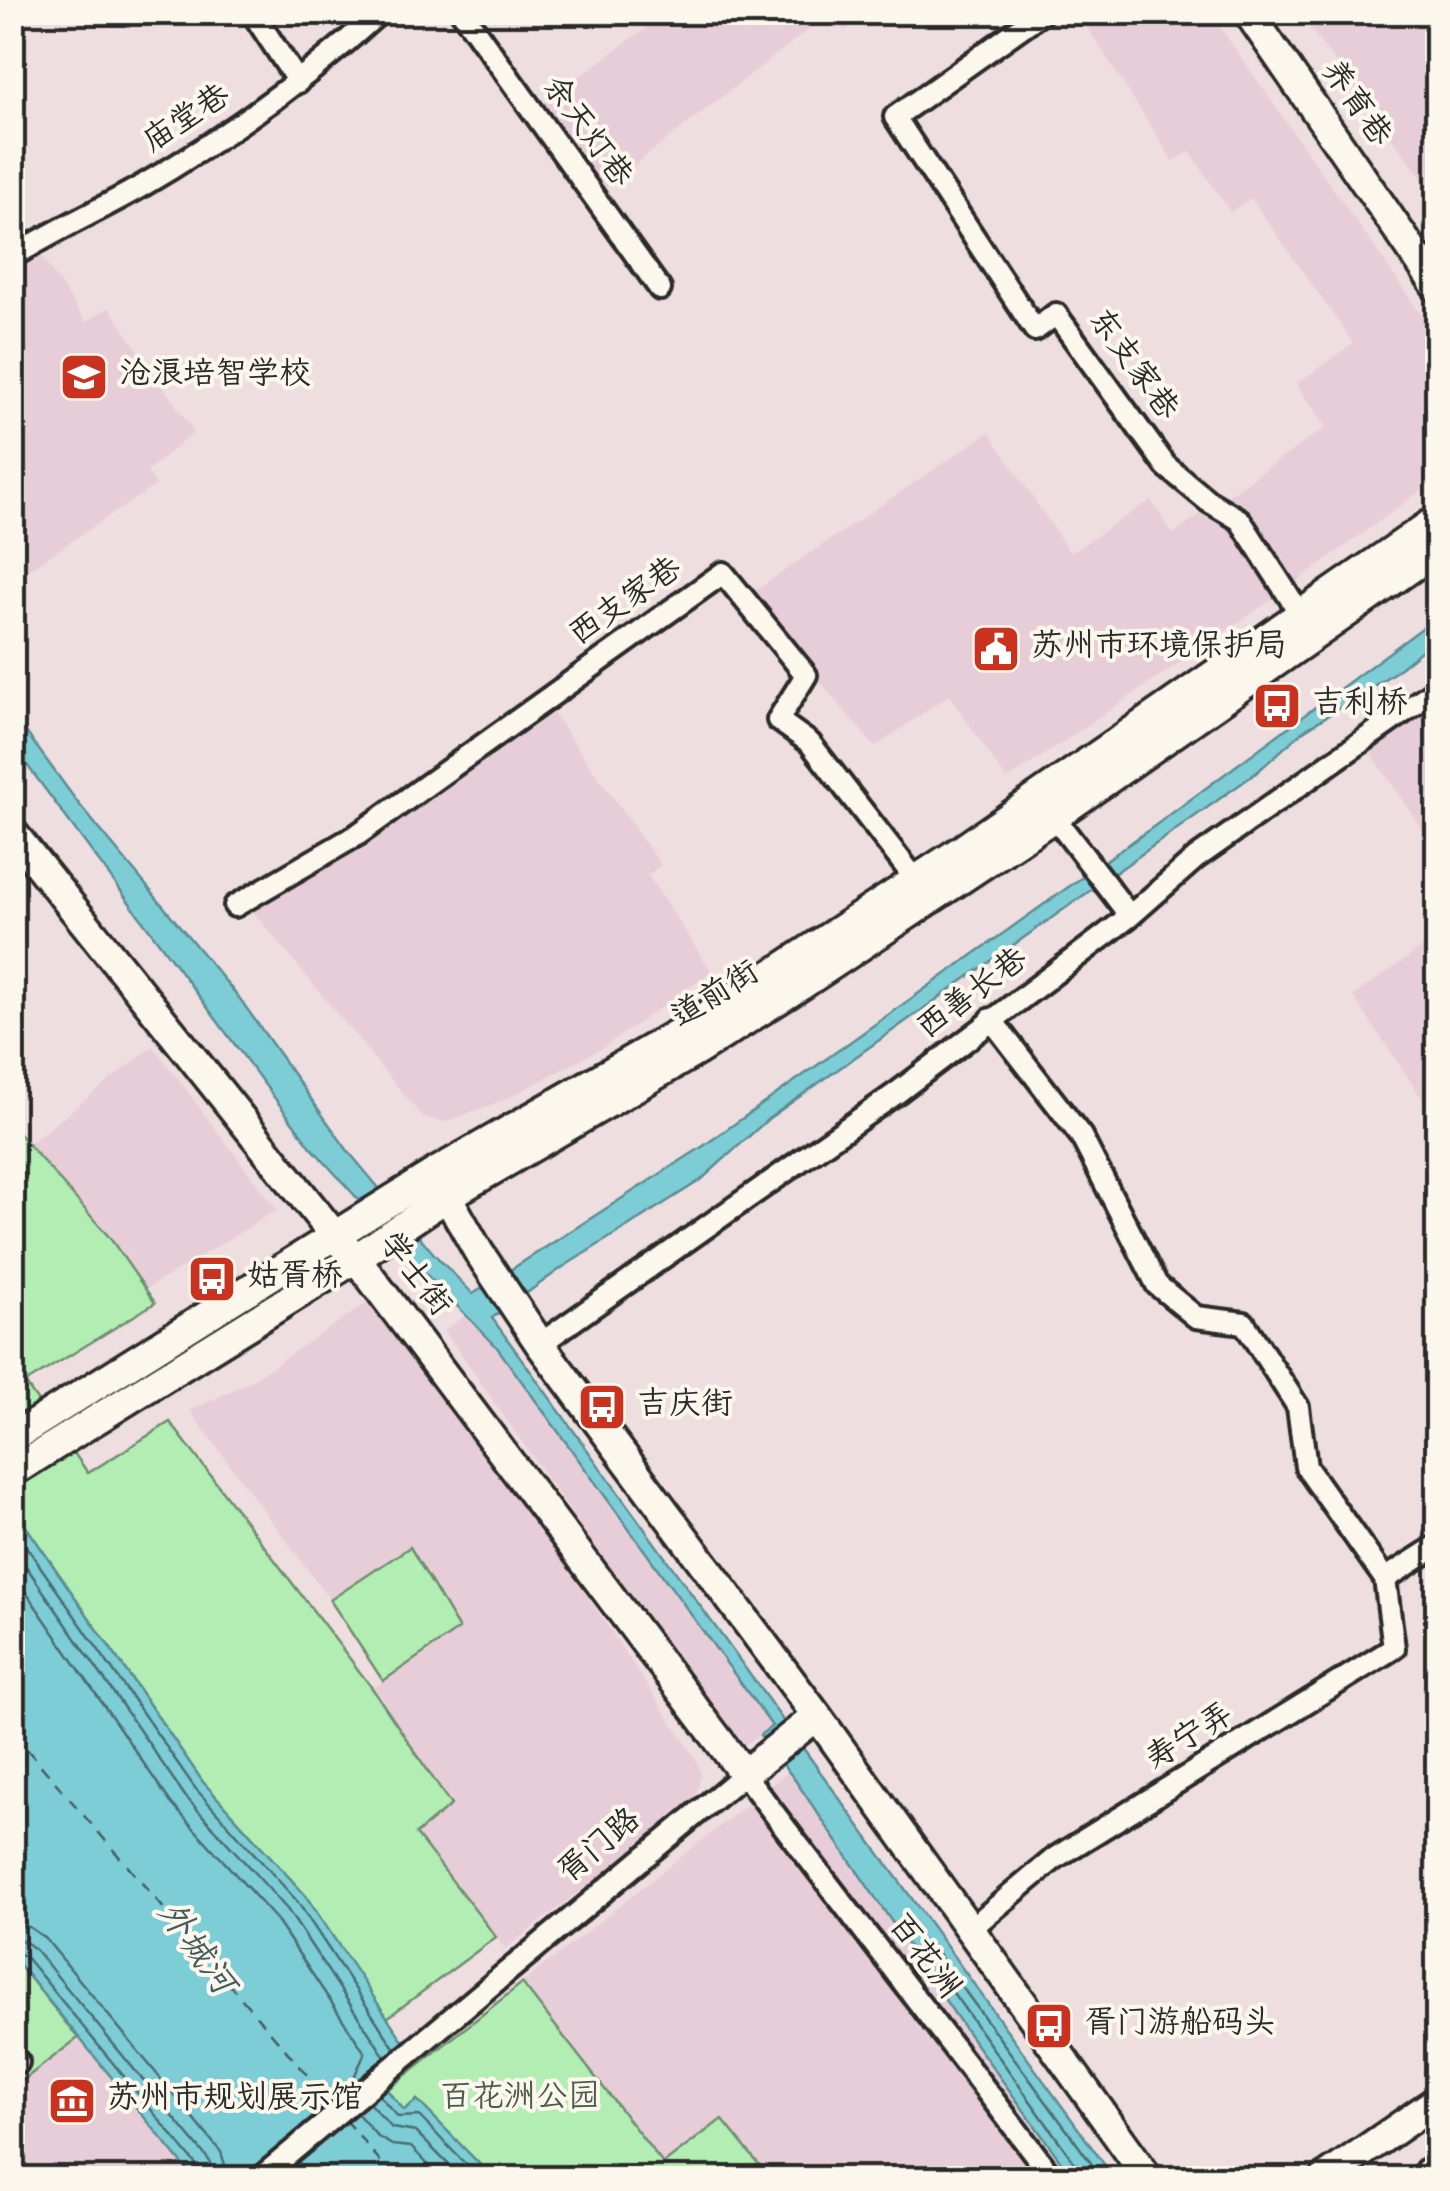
<svg xmlns="http://www.w3.org/2000/svg" width="1450" height="2191" viewBox="0 0 1450 2191" font-family="'Gochi Hand','LXGW WenKai TC',sans-serif">
  <style>
    .built { fill: #e7cdd8 }
    .green { fill: #b2eeb3; stroke: #6e8c6f; stroke-width: 2.5 }
    .water { fill: #7dcdd7; stroke: #5c8c92; stroke-width: 2.5 }
    .lines { fill: none; stroke-linecap: round; stroke-linejoin: round }
    .shore { stroke: #4c6c70; stroke-width: 2.5 }
    .ferry { stroke: #445c5f; stroke-width: 2.5; stroke-dasharray: 12 10; stroke-linecap: butt }
    .street-casing { stroke: #2b2b2b; stroke-width: 28 }
    .secondary-casing { stroke: #2b2b2b; stroke-width: 35 }
    .street { stroke: #fbf7ec; stroke-width: 20 }
    .secondary { stroke: #fbf7ec; stroke-width: 28 }
    .labels { text-anchor: middle; dominant-baseline: central; stroke-width: 8; stroke-linejoin: round; paint-order: stroke }
    .street-label { font-size: 32px; fill: #2b2b2b; stroke: #fbf7ec }
    .poi-label { font-size: 32px; fill: #2b2b2b; stroke: #fbf7ec; text-anchor: start }
    .park-label { font-size: 32px; fill: #4d5c4d; stroke: #fbf7ec }
    .water-label { font-size: 35px; font-style: italic; fill: #445c5f; stroke: #fbf7ec }
  </style>
  <rect width="100%" height="100%" fill="#efdee0"/>
  <filter id="ink" filterUnits="userSpaceOnUse"><feTurbulence type="fractalNoise" baseFrequency=".01" numOctaves="2"/><feDisplacementMap in="SourceGraphic" scale="20" xChannelSelector="R" yChannelSelector="G"/><feConvolveMatrix kernelMatrix="1 2 1 2 8 2 1 2 1" color-interpolation-filters="sRGB"/></filter>
  <g filter="url(#ink)">
    <path class="built" d="M 636,13 L 869,13 L 844,31 L 830,13 L 605,188 L 543,103 L 646,28 Z
      M 1078,13 L 1210,13 L 1437,337 L 1437,479 L 1266,604 L 1007,780 L 949,695 L 875,747 L 747,596 L 989,432 L 1070,553 L 1151,500 L 1173,534 L 1326,427 L 1296,384 L 1353,343 L 1251,198 L 1230,212 L 1190,152 L 1173,161 Z
      M 1298,13 L 1437,13 L 1437,198 L 1373,113 Z
      M 41,256 L 86,322 L 109,307 L 194,432 L 147,471 L 156,485 L 13,580 L 13,273 Z
      M 542,698 L 661,865 L 648,875 L 712,972 L 604,1047 L 509,1098 L 446,1122 L 423,1118 L 246,903 Z
      M 1437,700 L 1437,851 L 1368,749 Z
      M 1437,937 L 1437,1121 L 1353,996 Z
      M 153,1046 L 277,1210 L 145,1290 L 110,1238 L 28,1145 Z
      M 373,1299 L 471,1422 L 697,1760 L 701,1776 L 697,1792 L 686,1809 L 505,1949 L 416,1833 L 451,1805 L 372,1689 L 459,1629 L 445,1602 L 410,1548 L 330,1600 L 190,1411 L 247,1383 Z
      M 466,1315 L 496,1346 L 772,1726 L 737,1751 L 444,1330 Z
      M 788,1772 L 967,2032 L 1073,2178 L 770,2178 L 722,2119 L 664,2165 L 522,1983 Z
      M 78,2038 L 142,2114 L 194,2178 L 13,2178 L 13,2088 Z"/>
    <path class="green" d="M 13,1127 L 110,1238 L 155,1303 L 25,1383 L 88,1473 L 170,1422 L 372,1688 L 451,1805 L 416,1834 L 496,1937 L 387,2018 L 305,1895 L 203,1782 L 25,1525 L 13,1511 Z
      M 410,1547 L 459,1629 L 383,1681 L 330,1600 Z
      M 13,1957 L 78,2038 L 13,2088 Z
      M 522,1983 L 663,2164 L 722,2119 L 770,2178 L 493,2178 L 417,2100 L 404,2110 L 387,2090 Z"/>
    <path class="water" d="M 1437,617 L 1437,638 L 1395,672 L 1302,732 L 1256,773 L 768,1119 L 701,1180 L 563,1267 L 492,1318 L 1114,2178 L 1073,2178 L 967,2032 L 795,1780 L 760,1735 L 772,1726 L 496,1346 L 422,1270 L 311,1147 L 13,746 L 12,713 L 78,803 L 240,999 L 348,1151 L 434,1254 L 473,1294 L 702,1147 L 1160,822 Z
      M 13,1511 L 25,1525 L 203,1782 L 305,1895 L 418,2063 L 387,2090 L 404,2110 L 417,2100 L 493,2178 L 194,2178 L 13,1957 Z"/>
    <g class="lines">
      <path class="shore" d="M 12,1526 L 195,1788 L 297,1901 L 395,2049
        M 12,1546 L 185,1796 L 287,1909 L 385,2057
        M 12,1572 L 171,1803 L 275,1918 L 365,2053 L 350,2086
        M 12,1925 L 29,1927 L 45,1938 L 221,2152 L 229,2178
        M 12,1940 L 24,1941 L 34,1948 L 209,2160 L 214,2178
        M 12,1952 L 25,1956 L 199,2168 L 201,2178
        M 379,2095 L 398,2117 L 419,2116 L 479,2178
        M 369,2103 L 392,2128 L 416,2132 L 462,2178
        M 357,2113 L 378,2137 L 392,2145 L 411,2147 L 441,2178
        M 1081,2178 L 1079,2169 L 921,1948 L 922,1941 L 929,1942 L 1102,2178"/>
      <path class="ferry" d="M 12,1732 L 333,2105
        M 344,2119 L 395,2178"/>
      <g class="street-casing">
        <path id="street" d="M 252,12 L 298,82
          M 462,12 L 660,289
          M 1043,12 L 895,117 L 1035,330 L 1056,314 L 1166,466 L 1208,501 L 1240,520 L 1301,615
          M 12,257 C 53,231 98,211 140,187 C 226,137 306,79 380,12
          M 1054,817 L 1130,916
          M 235,906 L 357,835 L 723,573 L 806,675 L 778,720 L 810,743 L 916,880
          M 540,1344 L 898,1092 L 1130,916 L 1196,858 L 1438,688
          M 1385,1579 L 1438,1545
          M 969,1930 L 1055,1858 L 1394,1648 L 1385,1579 L 1306,1467 L 1298,1407 L 1244,1323 L 1196,1317 L 1157,1285 L 1081,1136 L 991,1019
          M 12,2056 L 18,2062 L 12,2066
          M 1426,2170 L 1432,2178
          M 260,2178 L 744,1774 L 1053,2178"/>
      </g>
      <g class="secondary-casing">
        <path id="secondary" d="M 1248,12 L 1438,288
          M 12,832 L 334,1235 L 356,1258 L 744,1774 L 817,1716
          M 440,1184 L 478,1251 L 540,1344 L 817,1716 L 1148,2178
          M 12,1438 L 433,1174 L 684,1030 L 785,966 L 963,849 L 1438,519
          M 12,1472 L 356,1258 L 448,1196 L 697,1051 L 800,986 L 1054,817 L 1438,549
          M 1325,2178 L 1438,2100"/>
      </g>
      <use href="#street" class="street"/>
      <use href="#secondary" class="secondary"/>
    </g>
  </g>
  <defs>
    <g id="school-square" transform="scale(2.5)"><rect x="-9" y="-9" width="18" height="18" rx="4" fill="#c8321e" stroke="#fbf7ec"/><path d="M0-5L7-2L0 1L-7-2ZM-4 1L0 2.5L4 1V4Q0 6-4 4Z" fill="#fff"/></g>
    <g id="civic-square" transform="scale(2.5)"><rect x="-9" y="-9" width="18" height="18" rx="4" fill="#c8321e" stroke="#fbf7ec"/><path d="M-.6-6.5H3V-4.5H.6V-3L4-1V1h2V6H-6V1h2V-1L-.6-3ZM-1.2 2.5V6h2.4V2.5Z" fill="#fff"/></g>
    <g id="bus-square" transform="scale(2.5)"><rect x="-9" y="-9" width="18" height="18" rx="4" fill="#c8321e" stroke="#fbf7ec"/><path d="M-5-6H5V4H4V6H2V4H-2V6H-4V4H-5ZM-3.5-4V0h7V-4ZM-3.5 1.2v1.5H-2V1.2ZM2 1.2v1.5H3.5V1.2Z" fill="#fff"/></g>
    <g id="museum-square" transform="scale(2.5)"><rect x="-9" y="-9" width="18" height="18" rx="4" fill="#c8321e" stroke="#fbf7ec"/><path d="M0-6L6-3V-2H-6V-3ZM-5-1h2V3h-2ZM-1-1h2V3h-2ZM3-1h2V3H3ZM-6 4H6V6H-6Z" fill="#fff"/></g>
  </defs>
  <g fill-rule="evenodd">
    <use href="#school-square" x="84" y="377"/>
    <use href="#civic-square" x="996" y="649"/>
    <use href="#bus-square" x="1277" y="706"/>
    <use href="#bus-square" x="212" y="1279"/>
    <use href="#bus-square" x="602" y="1407"/>
    <use href="#bus-square" x="1049" y="2026"/>
    <use href="#museum-square" x="72" y="2101"/>
  </g>
  <g class="labels">
    <g class="street-label">
      <text transform="translate(1354 105) rotate(55)">养育巷</text>
      <text transform="translate(188 121) rotate(-33)">庙堂巷</text>
      <text transform="translate(585 133) rotate(54)">余天灯巷</text>
      <text transform="translate(1131 366) rotate(54)">东支家巷</text>
      <text transform="translate(627 604) rotate(-35)">西支家巷</text>
      <text transform="translate(974 996) rotate(-37)">西善长巷</text>
      <text transform="translate(717 997) rotate(-32)">道前街</text>
      <text transform="translate(413 1276) rotate(52)">学士街</text>
      <text transform="translate(1191 1739) rotate(-32)">寿宁弄</text>
      <text transform="translate(601 1848) rotate(-40)">胥门路</text>
      <text transform="translate(922 1958) rotate(53)">百花洲</text>
    </g>
    <g class="poi-label">
      <text x="119" y="377">沧浪培智学校</text>
      <text x="1031" y="649">苏州市环境保护局</text>
      <text x="1312" y="706">吉利桥</text>
      <text x="247" y="1279">姑胥桥</text>
      <text x="637" y="1407">吉庆街</text>
      <text x="1084" y="2026">胥门游船码头</text>
      <text x="107" y="2101">苏州市规划展示馆</text>
    </g>
    <g class="park-label">
      <text x="520" y="2100">百花洲公园</text>
    </g>
    <g class="water-label">
      <text transform="translate(193 1950) rotate(54)">外城河</text>
    </g>
  </g>
  <rect width="1450" height="2191" fill="none" stroke="#fbf7ec" stroke-width="50"/>
  <rect x="25" y="25" width="1400" height="2141" fill="none" stroke="#2b2b2b" stroke-width="4" filter="url(#ink)"/>
</svg>
